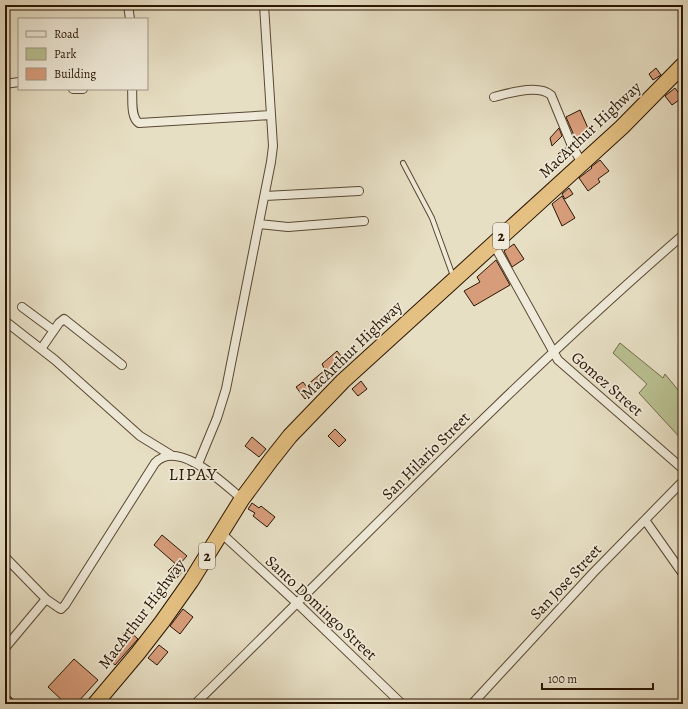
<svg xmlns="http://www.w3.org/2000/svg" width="688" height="709" viewBox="0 0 688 709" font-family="Alegreya,serif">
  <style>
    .green { fill: #b9c192; stroke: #726b4a }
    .building { fill: #d79d7b; stroke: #2a1502 }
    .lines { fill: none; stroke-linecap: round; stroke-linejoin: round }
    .lane-casing { stroke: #594832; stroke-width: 6 }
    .street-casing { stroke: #594832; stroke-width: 10 }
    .highway-casing { stroke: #2a1502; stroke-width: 17 }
    .lane { stroke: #efead9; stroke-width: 4 }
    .street { stroke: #efead9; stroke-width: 8 }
    .highway { stroke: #e4c082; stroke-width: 15 }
    .labels { text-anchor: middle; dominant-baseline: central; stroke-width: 3.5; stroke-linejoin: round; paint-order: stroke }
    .shield { fill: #efead9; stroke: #655542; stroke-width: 1 }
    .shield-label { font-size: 15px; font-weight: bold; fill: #2a1502 }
    .street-label { font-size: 16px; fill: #2a1502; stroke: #efead9 }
    .quarter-label { font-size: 18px; letter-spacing: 1px; fill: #2a1502; stroke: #efead9 }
  </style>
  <rect width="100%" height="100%" fill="#e7dfc4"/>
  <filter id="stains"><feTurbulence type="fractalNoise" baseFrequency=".005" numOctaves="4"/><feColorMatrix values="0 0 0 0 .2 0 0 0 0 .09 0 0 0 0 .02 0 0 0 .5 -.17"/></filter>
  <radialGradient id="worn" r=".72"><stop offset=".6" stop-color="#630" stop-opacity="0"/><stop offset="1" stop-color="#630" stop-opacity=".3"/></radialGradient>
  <path class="green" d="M 620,343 L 663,378 L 665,374 L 683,396 L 683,441 L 639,393 L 647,384 L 613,353 Z"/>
  <path class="building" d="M 656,68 L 661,75 L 653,80 L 649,74 Z
    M 675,88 L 682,98 L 672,105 L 665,96 Z
    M 580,110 L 591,135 L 579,147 L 566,117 Z
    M 559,128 L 562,136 L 552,146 L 550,138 Z
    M 567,147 L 571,155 L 563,161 L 558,154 Z
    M 600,160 L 609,171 L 598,179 L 600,182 L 588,191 L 579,178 L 592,168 L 591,167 Z
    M 569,188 L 573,194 L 565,199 L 562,194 Z
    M 562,196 L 575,218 L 562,226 L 552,204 Z
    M 514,244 L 524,259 L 512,267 L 504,251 Z
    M 496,260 L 510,285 L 474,306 L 464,291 L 480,282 L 477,277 Z
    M 337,351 L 346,362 L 325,378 L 328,381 L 305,399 L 296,387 L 303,382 L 306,386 L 325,370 L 322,364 Z
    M 361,381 L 367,389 L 358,396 L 352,389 Z
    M 335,429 L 346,440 L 339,447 L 328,436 Z
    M 252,437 L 266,449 L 259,457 L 245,446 Z
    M 252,503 L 259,508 L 261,506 L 275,517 L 267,527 L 253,516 L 255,513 L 248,509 Z
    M 162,535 L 187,556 L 178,566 L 154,545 Z
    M 174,565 L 182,572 L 176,579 L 168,571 Z
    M 183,609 L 193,617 L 180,634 L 170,626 Z
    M 127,629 L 138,639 L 115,665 L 106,657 L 111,652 L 112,654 L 127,637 L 122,634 Z
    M 159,645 L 168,652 L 157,665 L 148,658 Z
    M 74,659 L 98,680 L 76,704 L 66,704 L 48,687 Z
    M 9,695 L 17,704 L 5,704 L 5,700 Z"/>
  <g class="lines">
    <g class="lane-casing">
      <path id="lane" d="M 403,163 L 432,218 L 453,276"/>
    </g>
    <g class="street-casing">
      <path id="street" d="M 128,5 L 130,19
        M 5,84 L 19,82
        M 73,89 L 83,89
        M 132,89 C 133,99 130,117 139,123 L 271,115
        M 494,97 C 510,93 538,84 551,95 L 572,146 L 582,163
        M 265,196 L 359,191
        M 259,224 L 288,227 L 364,221
        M 493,243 L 558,360 L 683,469
        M 22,307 L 53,330
        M 5,321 L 55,360 L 140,436 L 171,455
        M 41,349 L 59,323 L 64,319 L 122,365
        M 198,464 L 217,418 L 226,389 L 271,162 L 273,146 L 264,5
        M 645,520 L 683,574
        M 221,533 L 298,604 L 402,704
        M 5,557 L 46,599
        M 5,648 L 46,599 L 59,608 L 61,609 L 65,605 L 155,463 C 178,438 224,484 242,499
        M 195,704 C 356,546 512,383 683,235
        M 472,704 L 593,573 L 683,481"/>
    </g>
    <g class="highway-casing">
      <path id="highway" d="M 95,704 L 138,653 L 162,622 L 191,581 L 242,499 L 271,460 L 290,436 L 343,381 L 622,127 L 683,65"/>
    </g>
    <use href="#lane" class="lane"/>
    <use href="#street" class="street"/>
    <use href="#highway" class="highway"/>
  </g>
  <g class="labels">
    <g class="shield">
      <rect x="493" y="223" width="16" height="26" rx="3"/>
      <rect x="199" y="543" width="16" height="26" rx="3"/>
    </g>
    <g class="shield-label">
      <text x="501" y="236">2</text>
      <text x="207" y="556">2</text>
    </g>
    <g class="street-label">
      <text transform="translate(590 130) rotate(-43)">MacArthur Highway</text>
      <text transform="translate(352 350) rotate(-44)">MacArthur Highway</text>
      <text transform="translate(607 384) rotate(41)">Gomez Street</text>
      <text transform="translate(426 456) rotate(-45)">San Hilario Street</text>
      <text transform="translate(566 582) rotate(-47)">San Jose Street</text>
      <text transform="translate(321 608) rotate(43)">Santo Domingo Street</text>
      <text transform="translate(142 614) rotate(-53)">MacArthur Highway</text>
    </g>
    <g class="quarter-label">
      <text x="193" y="474">LIPAY</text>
    </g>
  </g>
  <rect width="688" height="709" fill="none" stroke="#e7dfc4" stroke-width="20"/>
  <rect x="6" y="6" width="676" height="697" fill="none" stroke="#2a1502" stroke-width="2"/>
  <rect x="10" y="10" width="668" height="689" fill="none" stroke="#2a1502"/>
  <rect x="18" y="18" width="130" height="72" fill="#efead9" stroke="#a09583"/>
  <rect x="26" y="31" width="20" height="6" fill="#efead9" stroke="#a09583"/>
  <text x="54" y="38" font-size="12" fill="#2a1502">Road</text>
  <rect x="26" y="48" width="20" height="12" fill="#b9c192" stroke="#a09583"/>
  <text x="54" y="58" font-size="12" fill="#2a1502">Park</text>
  <rect x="26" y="68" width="20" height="12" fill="#d79d7b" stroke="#a09583"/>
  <text x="54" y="78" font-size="12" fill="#2a1502">Building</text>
  <path d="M542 683v6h111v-6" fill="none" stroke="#2a1502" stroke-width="2"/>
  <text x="548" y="683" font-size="12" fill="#2a1502" stroke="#efead9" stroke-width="3" paint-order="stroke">100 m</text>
  <rect width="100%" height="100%" filter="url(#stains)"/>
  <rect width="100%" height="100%" fill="url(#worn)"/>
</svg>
